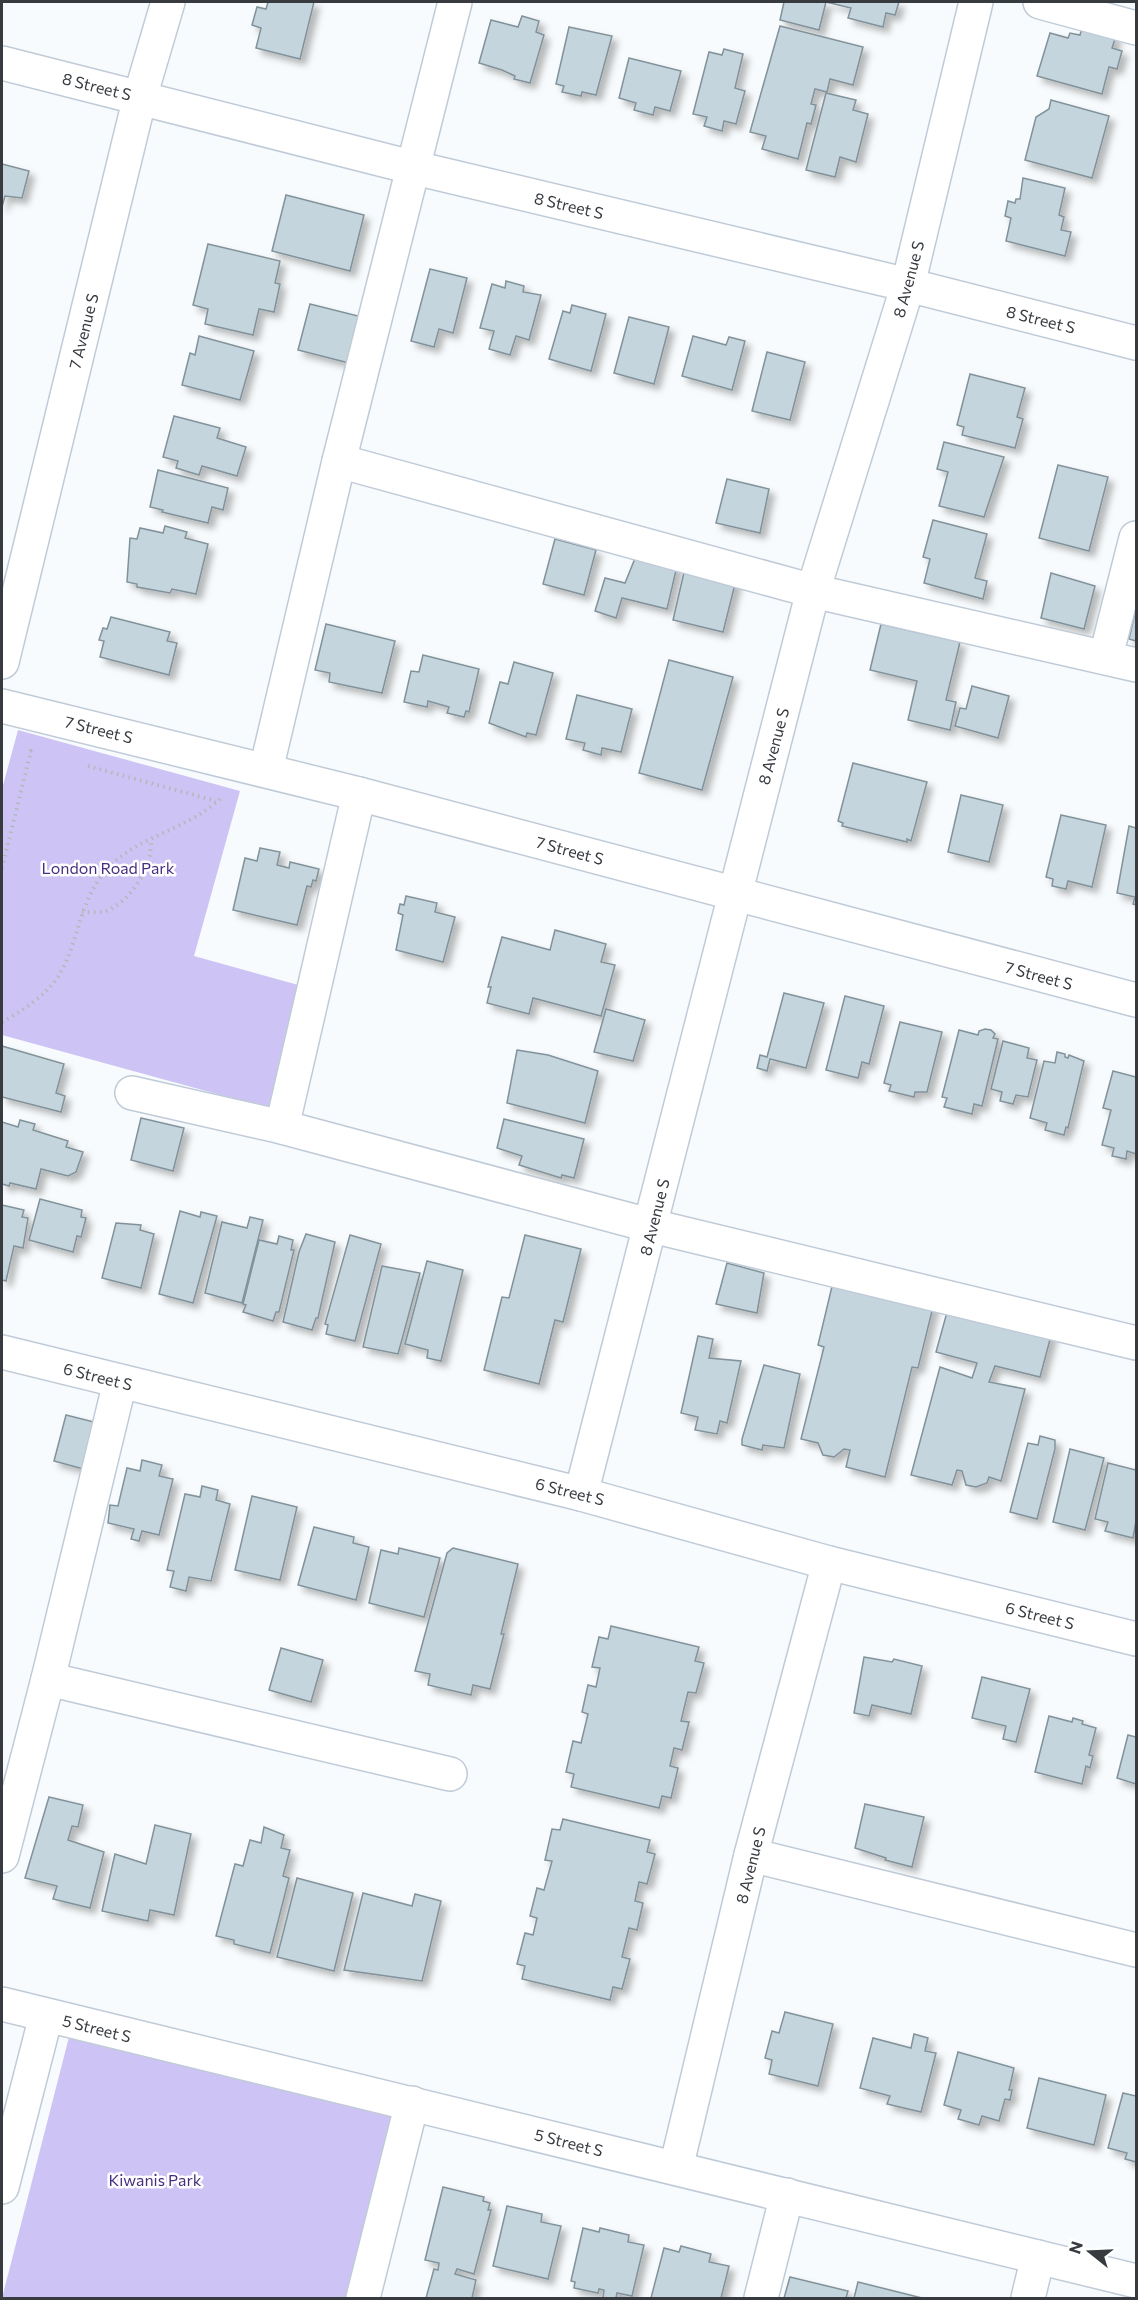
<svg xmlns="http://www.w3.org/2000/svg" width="1138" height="2300" font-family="Commissioner,sans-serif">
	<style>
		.green { fill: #cdc4f5 }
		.building { fill: #c4d5de; stroke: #82929a; stroke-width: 1.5; filter: url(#shadow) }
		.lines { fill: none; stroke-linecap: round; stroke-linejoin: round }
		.minor-casing { stroke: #c0cbd8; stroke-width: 36 }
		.path { stroke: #b5b8bb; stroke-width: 4; stroke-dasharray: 1.5 4.5; stroke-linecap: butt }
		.minor { stroke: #fff; stroke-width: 33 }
		.labels { text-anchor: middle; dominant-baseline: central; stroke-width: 5; stroke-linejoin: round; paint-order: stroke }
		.street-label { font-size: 16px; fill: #373b40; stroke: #fff }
		.park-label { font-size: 16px; fill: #472f7f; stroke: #fff }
	</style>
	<defs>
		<filter id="shadow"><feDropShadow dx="5.5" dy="5.5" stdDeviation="3" flood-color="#0004"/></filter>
	</defs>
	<rect width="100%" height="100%" fill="#f8fbfd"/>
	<g class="green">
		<polygon points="18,730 240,791 194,956 302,986 268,1108 2,1035 2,789"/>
		<polygon points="69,2037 396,2115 347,2298 2,2298"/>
	</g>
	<g class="building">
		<polygon points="268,2 314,2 300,59 256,48 261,28 252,25 257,7 266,9"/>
		<polygon points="784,2 899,2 895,15 886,13 883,27 848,18 851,8 826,2 819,30 780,20"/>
		<polygon points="522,16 539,21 536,32 544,35 530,83 514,79 515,76 502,70 479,63 491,20 518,27"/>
		<polygon points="780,26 863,47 853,85 830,79 827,92 815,89 811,104 816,105 811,124 807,123 798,159 762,149 766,136 750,132"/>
		<polygon points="569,27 612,36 596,95 582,92 581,96 562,92 564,86 556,84"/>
		<polygon points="1082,27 1116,36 1112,48 1122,51 1117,69 1109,67 1102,94 1037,76 1050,33 1068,38 1070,33 1080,35"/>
		<polygon points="724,49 743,54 735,88 745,91 736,124 724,121 722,131 704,126 707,117 693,114 709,52 722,55"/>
		<polygon points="629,58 681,71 670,111 655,107 653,115 634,110 636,103 619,98"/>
		<polygon points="826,93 856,100 853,110 868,114 856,162 840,157 835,177 806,170"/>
		<polygon points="1051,100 1109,116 1092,178 1025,160 1036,117 1049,109"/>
		<polygon points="2,164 29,171 22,198 5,196 2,207"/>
		<polygon points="1023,178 1065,188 1059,215 1064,217 1061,230 1071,232 1065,256 1006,241 1011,218 1005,216 1008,201 1015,203 1016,199 1020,199"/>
		<polygon points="286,195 364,215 350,271 272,251"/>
		<polygon points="208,244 280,261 275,283 280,284 274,312 259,309 253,335 205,324 208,309 193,305"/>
		<polygon points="430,269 467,278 453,333 439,329 434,347 411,341"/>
		<polygon points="506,281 524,286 523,292 541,295 529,340 516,336 510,355 489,349 494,331 480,328 492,284 505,288"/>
		<polygon points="310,304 362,317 349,363 298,350"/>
		<polygon points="572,305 606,314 591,371 549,359 563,311 570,313"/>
		<polygon points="629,317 669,327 654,384 614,373"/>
		<polygon points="199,336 254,351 240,400 182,385 190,353 195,355"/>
		<polygon points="693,336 726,345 729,337 745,341 732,390 682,376"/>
		<polygon points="767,352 805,362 790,420 752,411"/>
		<polygon points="970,374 1025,388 1017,417 1023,419 1015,448 962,435 964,427 957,425"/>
		<polygon points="174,416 220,428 217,438 246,447 237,476 202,466 199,475 176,468 178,461 163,457"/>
		<polygon points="944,442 1004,457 984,517 939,506 948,472 937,469"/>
		<polygon points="1058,465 1108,477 1089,551 1039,538"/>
		<polygon points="158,470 228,488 223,510 212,507 208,523 162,512 163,510 150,507"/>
		<polygon points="727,479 769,489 760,533 716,523"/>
		<polygon points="933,520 987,534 975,578 987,581 983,599 924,583 930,559 923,557"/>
		<polygon points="165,526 187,532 185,538 208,544 196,594 172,589 170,593 137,587 137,584 127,582 130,538 137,539 140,528 163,533"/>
		<polygon points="555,539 596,550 584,595 543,584"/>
		<polygon points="636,556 677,566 667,609 622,598 616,618 595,611 605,578 625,583"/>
		<polygon points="685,568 736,580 723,632 673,620"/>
		<polygon points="1051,573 1095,586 1084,629 1041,618"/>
		<polygon points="1136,608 1136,641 1129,639"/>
		<polygon points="111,617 170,632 167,641 177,643 169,675 100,657 104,641 99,640 103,628 107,629"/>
		<polygon points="326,624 395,641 382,693 329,682 330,673 315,670"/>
		<polygon points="881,624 960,642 946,700 956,702 950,730 908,720 917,681 870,670"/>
		<polygon points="423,655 479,669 469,712 466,711 464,717 447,713 449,707 428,701 427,707 404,702 411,671 419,672"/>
		<polygon points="669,660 733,677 702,790 639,773"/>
		<polygon points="514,662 553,673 536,735 527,733 526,737 489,723 500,682 508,684"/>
		<polygon points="972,686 1009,696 998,738 955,726 960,708 966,709"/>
		<polygon points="577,695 632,709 621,752 602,748 601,755 583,750 585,743 566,739"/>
		<polygon points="853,763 927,782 911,841 907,839 907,842 842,826 843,823 838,821"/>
		<polygon points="961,795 1003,805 989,862 948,852"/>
		<polygon points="1061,815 1106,825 1092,887 1068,881 1066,889 1052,886 1053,879 1046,877"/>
		<polygon points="1129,826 1136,828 1136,905 1133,904 1135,897 1117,893"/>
		<polygon points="260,848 280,852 277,865 289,868 290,862 319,869 316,881 313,880 311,887 307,886 297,925 233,910 245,858 257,861"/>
		<polygon points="406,896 437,903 435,912 455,917 443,962 396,950 403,915 398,913 400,904 404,905"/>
		<polygon points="555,930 606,944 601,962 615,965 601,1016 533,998 529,1014 487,1003 491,987 488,987 502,937 550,950"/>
		<polygon points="784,993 824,1003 806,1068 770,1059 767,1071 757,1068 760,1055 767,1057"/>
		<polygon points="845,996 884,1006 869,1064 862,1062 858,1078 826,1070"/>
		<polygon points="606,1009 645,1020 633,1061 594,1052"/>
		<polygon points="900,1022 942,1032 927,1092 915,1092 914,1097 889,1091 891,1085 884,1083"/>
		<polygon points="985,1029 991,1030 995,1034 993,1038 998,1039 982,1106 974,1104 972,1114 944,1107 947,1098 942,1097 959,1030 978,1035 979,1031"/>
		<polygon points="1003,1041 1029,1048 1027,1058 1037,1060 1028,1097 1016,1095 1013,1104 1000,1101 1002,1092 991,1089"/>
		<polygon points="2,1046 64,1064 56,1093 65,1096 61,1112 2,1097"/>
		<polygon points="517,1050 548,1055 598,1071 585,1123 507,1103"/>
		<polygon points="1057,1052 1065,1054 1065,1057 1068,1058 1069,1055 1084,1061 1068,1128 1066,1127 1064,1135 1045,1130 1047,1123 1030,1118 1044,1061 1055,1063"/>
		<polygon points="1113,1071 1136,1077 1136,1154 1127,1151 1126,1159 1112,1156 1114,1148 1102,1145 1111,1110 1103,1108"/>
		<polygon points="141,1118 184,1128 173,1171 131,1160"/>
		<polygon points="504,1119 584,1139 574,1178 562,1175 561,1178 519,1165 522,1156 497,1148"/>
		<polygon points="20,1120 35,1124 33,1130 68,1141 66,1147 83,1152 76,1172 68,1176 41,1169 36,1189 10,1183 9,1186 2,1184 2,1122 18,1127"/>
		<polygon points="40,1199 82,1210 81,1217 86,1218 81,1237 77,1236 73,1252 29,1240"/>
		<polygon points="2,1205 24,1210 22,1217 28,1218 23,1248 14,1246 6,1281 2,1280"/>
		<polygon points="180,1211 200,1217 201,1212 217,1216 193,1303 159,1294"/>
		<polygon points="250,1217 263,1220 242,1303 205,1293 222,1222 247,1228"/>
		<polygon points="116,1223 141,1225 140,1230 154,1234 141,1288 102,1278"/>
		<polygon points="306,1234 335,1242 318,1318 316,1318 312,1330 283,1322 299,1252"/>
		<polygon points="350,1235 381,1244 355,1341 326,1334 328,1325 325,1324"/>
		<polygon points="525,1235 581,1249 563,1322 555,1320 539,1384 484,1370 502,1297 509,1298"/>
		<polygon points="279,1236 293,1240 291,1250 294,1250 279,1312 276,1312 273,1321 243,1312 246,1305 243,1304 259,1240 277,1244"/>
		<polygon points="427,1261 463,1270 441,1361 427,1358 428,1350 405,1344"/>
		<polygon points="727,1263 764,1273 757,1313 716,1304"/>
		<polygon points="382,1266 420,1273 398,1354 363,1347"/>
		<polygon points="834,1278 934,1303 918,1368 912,1367 885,1477 846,1467 850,1450 844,1449 834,1457 823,1455 818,1443 801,1439 824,1347 818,1345"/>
		<polygon points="949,1305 1052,1332 1040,1377 995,1366 989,1382 1025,1389 1001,1481 989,1477 987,1483 976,1487 966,1485 962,1471 957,1470 952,1485 911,1475 940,1367 972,1378 977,1363 936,1352"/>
		<polygon points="698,1336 713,1339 709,1358 741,1361 727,1423 720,1421 717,1434 695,1430 698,1417 681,1413"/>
		<polygon points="764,1365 800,1374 784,1448 763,1445 762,1450 742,1445 742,1439"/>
		<polygon points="66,1415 102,1424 91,1471 54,1461"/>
		<polygon points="1040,1436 1055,1440 1055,1449 1037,1519 1010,1512 1028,1443 1038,1445"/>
		<polygon points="1070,1449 1104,1458 1085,1530 1053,1522"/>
		<polygon points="142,1460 162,1465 159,1476 173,1479 159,1535 142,1531 139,1541 131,1539 134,1529 108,1523 110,1505 118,1506 127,1468 140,1471"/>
		<polygon points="1108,1463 1136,1470 1136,1521 1133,1538 1105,1531 1108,1522 1095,1519"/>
		<polygon points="202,1486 218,1490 216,1500 230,1504 211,1581 189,1577 186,1591 170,1587 174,1571 167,1570 185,1494 200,1497"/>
		<polygon points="252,1496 297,1507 280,1580 235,1570"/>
		<polygon points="314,1527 354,1537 353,1543 369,1547 356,1600 298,1585"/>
		<polygon points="399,1548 440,1558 424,1617 369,1603 381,1550 398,1554"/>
		<polygon points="453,1548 518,1564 501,1634 504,1634 490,1689 473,1685 471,1695 428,1685 430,1674 415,1671 447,1553"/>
		<polygon points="611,1626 699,1647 695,1661 704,1663 696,1693 688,1692 681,1721 689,1722 682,1750 674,1748 670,1766 678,1768 671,1798 662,1796 659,1808 571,1787 574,1774 566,1772 573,1741 581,1743 588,1714 582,1712 588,1685 596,1687 600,1668 592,1667 599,1637 608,1639"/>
		<polygon points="281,1648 323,1660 311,1702 269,1690"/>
		<polygon points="864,1657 892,1662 894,1659 922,1666 911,1714 872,1705 869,1716 854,1713"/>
		<polygon points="982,1677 1030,1689 1016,1742 1003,1739 1006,1726 972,1718"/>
		<polygon points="1049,1716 1072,1722 1073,1718 1083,1721 1082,1724 1096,1728 1089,1755 1093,1756 1090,1768 1086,1766 1082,1784 1035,1772"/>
		<polygon points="1128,1735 1136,1737 1136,1784 1117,1778"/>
		<polygon points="49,1797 83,1805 78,1827 72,1826 68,1840 104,1852 90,1908 53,1899 57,1886 25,1878"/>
		<polygon points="865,1804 924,1817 912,1867 885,1860 886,1858 855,1848"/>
		<polygon points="563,1819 650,1840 647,1852 655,1854 647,1884 639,1882 635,1901 643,1903 637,1930 629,1928 622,1957 630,1959 622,1989 613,1987 610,2000 522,1979 525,1966 517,1964 525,1933 533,1935 537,1918 530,1916 537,1888 544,1890 552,1861 545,1860 552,1829 560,1830"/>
		<polygon points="155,1825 191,1834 174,1915 150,1910 148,1921 102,1911 115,1854 146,1864"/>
		<polygon points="264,1827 284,1835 281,1848 290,1850 283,1876 289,1878 270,1953 234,1944 234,1940 216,1936 235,1864 243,1866 250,1840 261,1843"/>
		<polygon points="297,1878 353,1893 334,1971 277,1957"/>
		<polygon points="363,1893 412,1906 415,1894 441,1901 422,1981 344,1970"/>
		<polygon points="785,2012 833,2024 818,2086 769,2074 772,2060 765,2058 772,2031 779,2033"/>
		<polygon points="914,2034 928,2038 925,2051 936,2053 921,2112 887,2104 890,2096 860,2088 873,2038 911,2048"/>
		<polygon points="958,2052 1014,2068 1009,2090 1012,2090 1010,2100 1005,2099 999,2121 982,2116 979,2125 958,2119 961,2110 944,2105"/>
		<polygon points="1039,2078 1106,2095 1094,2145 1027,2128"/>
		<polygon points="1123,2093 1136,2096 1136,2162 1125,2159 1127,2153 1108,2148"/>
		<polygon points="443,2187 484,2197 483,2201 490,2203 488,2210 491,2210 474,2274 457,2269 455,2274 476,2280 472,2298 426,2298 434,2269 438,2270 439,2263 425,2260"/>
		<polygon points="507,2206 542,2214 541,2222 561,2226 548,2279 493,2266"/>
		<polygon points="583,2228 599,2232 600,2228 629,2235 628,2242 644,2245 632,2296 617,2293 616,2298 603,2298 604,2290 599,2289 598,2293 574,2288 575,2282 571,2281"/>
		<polygon points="681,2246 711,2254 709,2262 729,2266 721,2298 651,2298 664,2248 679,2252"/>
		<polygon points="790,2277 848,2291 846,2298 784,2298"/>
		<polygon points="858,2282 922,2298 854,2298"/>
	</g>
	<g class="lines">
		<defs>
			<g id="minor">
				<polyline points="1040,2 1136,28"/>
				<polyline points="2,63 411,167 908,285 1136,343"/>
				<polyline points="339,461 813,591 1136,665"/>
				<polyline points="1106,656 1136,538"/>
				<polyline points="2,662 140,97 168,2"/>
				<polyline points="2,706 359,794 1136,1000"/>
				<polyline points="266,770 339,461 455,2"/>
				<polyline points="132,1093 282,1127 652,1226 1136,1343"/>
				<polyline points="282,1127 359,794"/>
				<polyline points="2,1352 581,1494 829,1563 1136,1639"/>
				<polyline points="581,1494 813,591 908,285 976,2"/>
				<polyline points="48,1679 450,1774"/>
				<polyline points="751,1855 1136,1950"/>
				<polyline points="2,1856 48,1679 120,1382"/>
				<polyline points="2,2004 1136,2281"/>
				<polyline points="676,2168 751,1855 829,1563"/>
				<polyline points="2,2187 46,2016"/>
				<polyline points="363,2298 412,2103"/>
				<polyline points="761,2298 787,2195"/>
				<polyline points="1028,2298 1038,2257"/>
			</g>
		</defs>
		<use href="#minor" class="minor-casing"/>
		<g class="path">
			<polyline points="88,766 216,801"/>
			<polyline points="2,868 31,751 34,752"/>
			<path d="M82,912C89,912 98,913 106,911C131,901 152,868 151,841"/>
			<path d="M2,1022C22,1011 45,996 58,977C80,941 78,899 110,866C141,835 188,830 222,797"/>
		</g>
		<use href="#minor" class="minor"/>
	</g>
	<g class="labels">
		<g class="street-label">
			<text transform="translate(97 86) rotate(14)">8 Street S</text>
			<text transform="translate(569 205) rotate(13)">8 Street S</text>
			<text transform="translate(908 279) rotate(-75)">8 Avenue S</text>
			<text transform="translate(1041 319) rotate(14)">8 Street S</text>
			<text transform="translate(83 331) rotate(-76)">7 Avenue S</text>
			<text transform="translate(99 729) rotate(14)">7 Street S</text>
			<text transform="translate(773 746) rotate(-75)">8 Avenue S</text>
			<text transform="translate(570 850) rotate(15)">7 Street S</text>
			<text transform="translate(1039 975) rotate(15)">7 Street S</text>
			<text transform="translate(654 1217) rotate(-76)">8 Avenue S</text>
			<text transform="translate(98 1376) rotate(14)">6 Street S</text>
			<text transform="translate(570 1491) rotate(14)">6 Street S</text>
			<text transform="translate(1040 1615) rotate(14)">6 Street S</text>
			<text transform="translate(750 1865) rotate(-76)">8 Avenue S</text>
			<text transform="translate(97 2028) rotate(14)">5 Street S</text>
			<text transform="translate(569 2142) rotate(14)">5 Street S</text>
		</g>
		<g class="park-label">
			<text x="108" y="867">London Road Park</text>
			<text x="155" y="2179">Kiwanis Park</text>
		</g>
	</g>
	<rect width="1138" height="2300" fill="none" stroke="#373b40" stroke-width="6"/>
	<g transform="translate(1090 2252) rotate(288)" stroke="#ffffff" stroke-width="4.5" paint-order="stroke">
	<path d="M0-4.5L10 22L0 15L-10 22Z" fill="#373b40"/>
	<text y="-9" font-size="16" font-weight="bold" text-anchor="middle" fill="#373b40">N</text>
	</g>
</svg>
